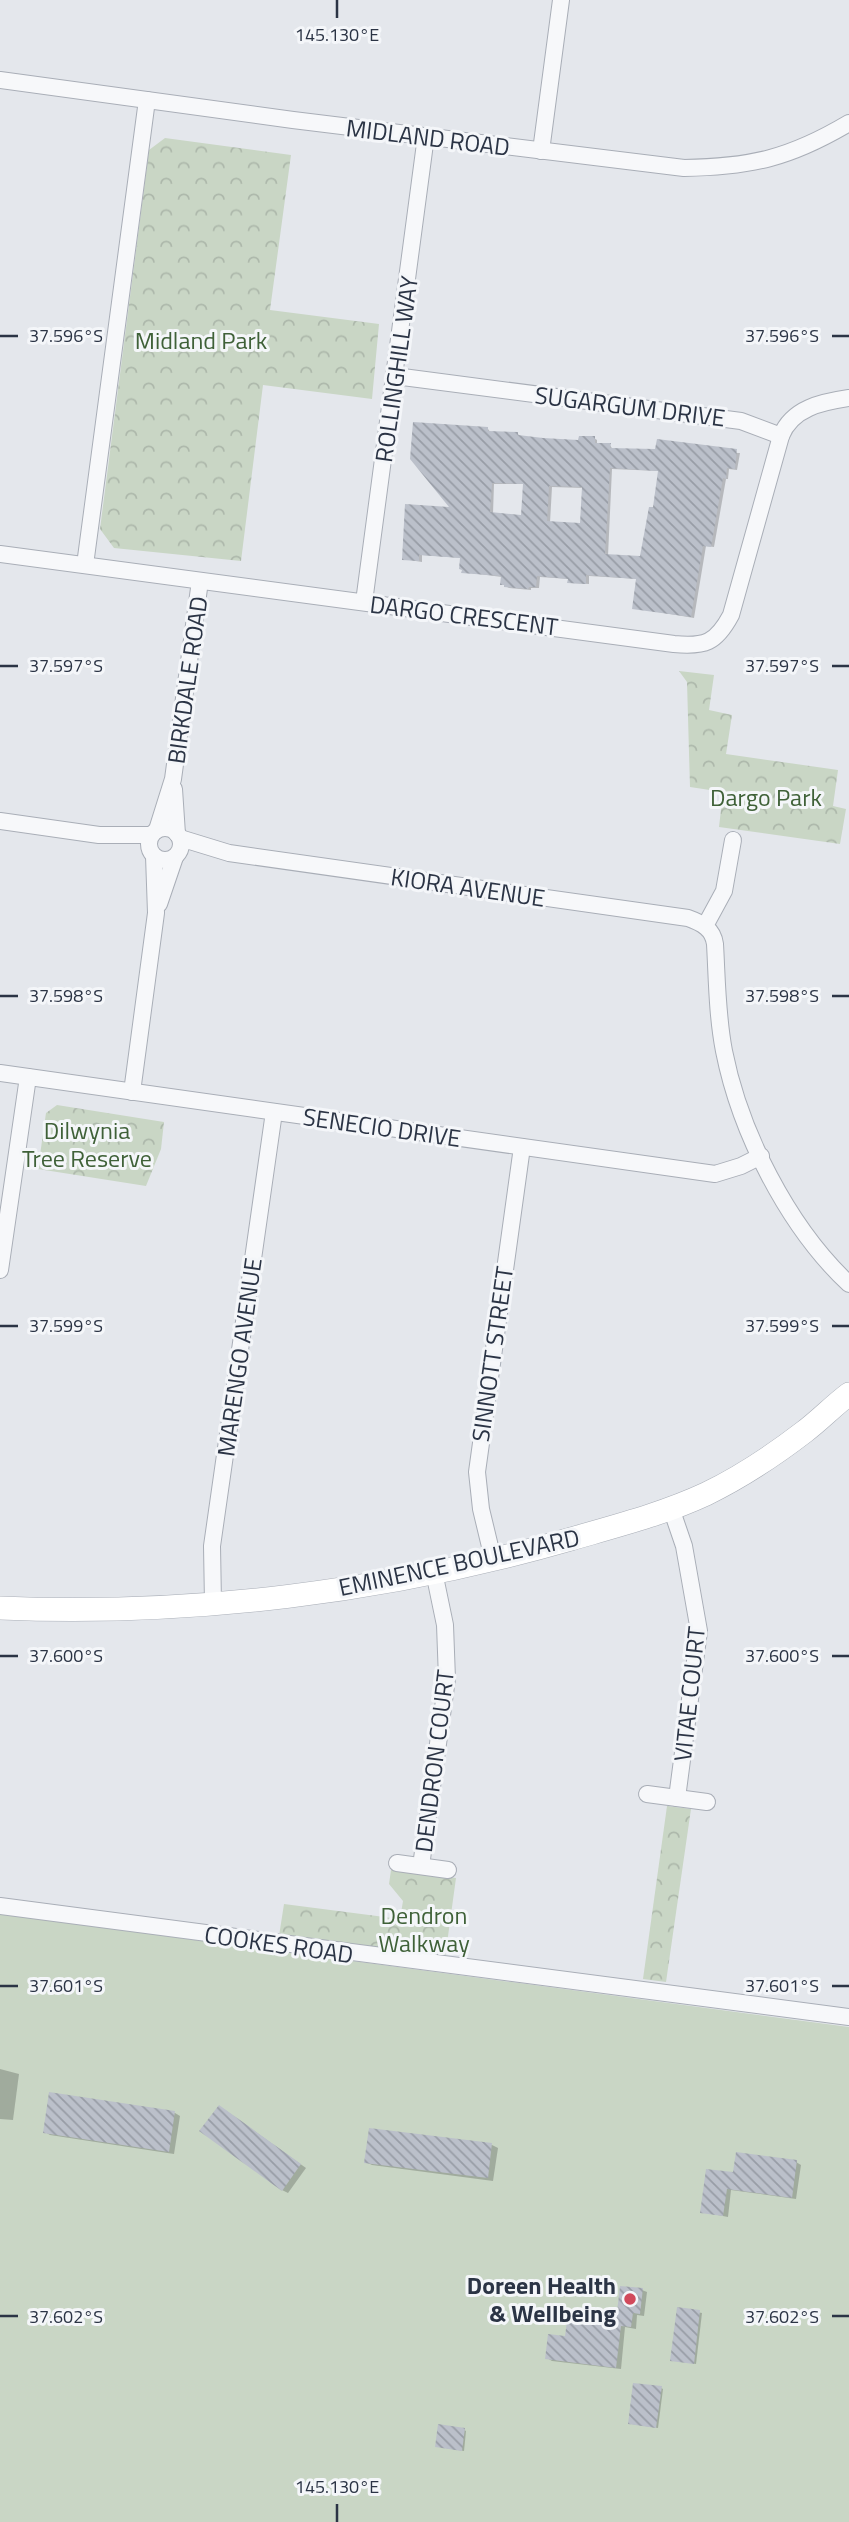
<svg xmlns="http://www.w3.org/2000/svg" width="849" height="2522" font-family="'Titillium Web',sans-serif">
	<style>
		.grass { fill: #c9d6c5 }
		.forest { fill: url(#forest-crowns) }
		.shadow { fill: #0003; fill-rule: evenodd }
		.building { fill: url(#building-back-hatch); fill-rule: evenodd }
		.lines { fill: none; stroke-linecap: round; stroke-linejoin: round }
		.street-casing { stroke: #a9aeb7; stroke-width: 18 }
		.secondary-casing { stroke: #a9aeb7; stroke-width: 24 }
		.street { stroke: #f7f8fa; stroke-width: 16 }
		.secondary { stroke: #fff; stroke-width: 23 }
		.ticks { fill: none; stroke: #2b3445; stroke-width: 2.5 }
		.poi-dot { fill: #d1495b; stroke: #f4f6f9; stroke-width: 2.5 }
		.labels { text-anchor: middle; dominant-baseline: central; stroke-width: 6; stroke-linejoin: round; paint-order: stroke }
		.street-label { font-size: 24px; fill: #2b3445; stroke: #f4f6f9 }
		.park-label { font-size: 24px; fill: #3f6138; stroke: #f4f6f9 }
		.poi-label { font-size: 24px; font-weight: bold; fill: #2b3445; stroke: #f4f6f9; text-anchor: end }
		.ticks-label { font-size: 18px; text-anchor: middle; fill: #2b3445; stroke: #f4f6f9; stroke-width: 6; stroke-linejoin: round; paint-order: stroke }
	</style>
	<defs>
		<pattern id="forest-crowns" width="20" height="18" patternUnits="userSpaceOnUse" patternTransform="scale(1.75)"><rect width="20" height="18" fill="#c9d6c5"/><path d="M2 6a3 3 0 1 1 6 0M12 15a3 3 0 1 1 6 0" fill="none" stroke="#adb8ab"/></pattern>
		<pattern id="building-back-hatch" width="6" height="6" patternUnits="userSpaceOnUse" patternTransform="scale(1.75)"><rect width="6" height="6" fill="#bbc0ca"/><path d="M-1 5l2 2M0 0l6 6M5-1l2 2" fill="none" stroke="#989da6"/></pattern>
	</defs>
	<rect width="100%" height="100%" fill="#e4e7ec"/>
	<polygon class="grass" points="0,1914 849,2027 849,2522 0,2522"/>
	<g class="forest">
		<polygon points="165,138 291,155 270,310 379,324 372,399 263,385 241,561 114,548 100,529 149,150"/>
		<polygon points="679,671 714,675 709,710 732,715 726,754 838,770 833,806 846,809 840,844 719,827 723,792 690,787 687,682"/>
		<polygon points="57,1105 164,1122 161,1149 146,1186 38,1169 46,1113"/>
		<polygon points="667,1806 691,1809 666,1982 643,1979"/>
		<polygon points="391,1870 456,1878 445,1958 279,1936 284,1904 400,1919 403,1901 389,1884"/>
	</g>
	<g class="shadow">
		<path d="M488,429L491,433L518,434L521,437L580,442L594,438L597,440V444L610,445L613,450L740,453L737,470L729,469L728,479H726L714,547L706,546L694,618L634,608L638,579L589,576V584L572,583L569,579L540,577L539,588H531V590L509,588L502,584V577L463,572L462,558L422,555V562L403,559L453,509ZM612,469L659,471L654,509L642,558L608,556ZM494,484H524L523,517L493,514ZM552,487L583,488L582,525L550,523Z"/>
		<polygon points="0,2069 19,2074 13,2120 0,2119"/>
		<polygon points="225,2110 306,2168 288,2193 282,2190"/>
		<polygon points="175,2113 180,2116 174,2154 50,2135 45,2132"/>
		<polygon points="370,2130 492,2145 498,2148 493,2181 372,2165 366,2162"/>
		<polygon points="796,2162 801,2165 796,2199 731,2190 728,2217 702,2212 735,2174"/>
		<polygon points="642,2290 647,2292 644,2316 637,2315 636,2329 625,2327 621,2369 552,2361 547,2358 567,2338 605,2327"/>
		<polygon points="679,2309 702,2313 696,2364 672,2360"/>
		<polygon points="661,2388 663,2389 658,2428 632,2424"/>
		<polygon points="464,2430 466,2431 464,2451 439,2447"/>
	</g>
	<g class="building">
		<path d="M413,422L488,427V431L518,432V435L543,438L578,440L579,436H595V443H611L610,448L655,449L657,439L737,449L735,469L727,468L726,479L723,478L711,547L703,546L691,617L632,609L636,579L586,575V584L567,583L568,579L537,576L536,587H529L528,589L504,587V585H500L501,576L461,573L462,570L459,569L460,558L419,555V561L402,560L405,504L449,507L410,459ZM610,468L658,471L653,507H649L640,556L605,554ZM492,483L523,484L521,515L490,512ZM549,486L582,487L580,523L547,521Z"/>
		<polygon points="49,2092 175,2111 169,2152 43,2133"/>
		<polygon points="219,2105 301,2164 282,2191 199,2131"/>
		<polygon points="369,2128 492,2143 488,2178 364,2163"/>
		<polygon points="736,2152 797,2160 792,2198 727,2189 723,2216 700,2213 706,2169 733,2172"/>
		<polygon points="620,2286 643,2288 640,2314 633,2313 631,2327 621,2326 616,2368 545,2359 548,2334 565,2336 567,2321 604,2325 606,2310 617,2312"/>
		<polygon points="677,2307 700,2310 694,2364 670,2361"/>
		<polygon points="633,2383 662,2386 656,2428 628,2424"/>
		<polygon points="438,2424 465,2428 462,2451 435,2447"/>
	</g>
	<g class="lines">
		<defs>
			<g id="street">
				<path d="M0,80L293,120L684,168C751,167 790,158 849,123"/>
				<polyline points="541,151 561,0"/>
				<path d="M395,376L741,421L781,436C792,408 822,402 849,398"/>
				<path d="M0,554L674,644C705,647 716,643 731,615L781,436"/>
				<polyline points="85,565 147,100"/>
				<polyline points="364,602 426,136"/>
				<polyline points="174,789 177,834"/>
				<polyline points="0,821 99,835 151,835"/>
				<circle cx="165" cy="844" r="16"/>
				<polyline points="157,830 173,779 200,581"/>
				<path d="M180,838L229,853L688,918C702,923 713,929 715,944C717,979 717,1015 724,1051C740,1132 788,1227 849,1284"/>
				<polyline points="159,904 175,857"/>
				<polyline points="705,926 724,891 733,840"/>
				<polyline points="0,1073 715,1174 741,1166 761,1156"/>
				<polyline points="132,1092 156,913 154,856"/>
				<polyline points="0,1270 28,1077"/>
				<polyline points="671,1508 684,1546 699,1631 677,1798"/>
				<polyline points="493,1559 481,1509 477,1472 522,1147"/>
				<polyline points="213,1603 212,1546 274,1112"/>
				<polyline points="647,1794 707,1802"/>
				<polyline points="397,1863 448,1870"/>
				<polyline points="421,1866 447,1679 445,1625 434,1572"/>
				<polyline points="0,1906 849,2017"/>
			</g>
			<path id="secondary" d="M0,1608C191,1616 387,1592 571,1539C616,1526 663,1514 706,1494C741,1477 774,1455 804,1432C820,1420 833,1406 849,1394"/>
		</defs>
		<use href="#street" class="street-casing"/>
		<use href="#secondary" class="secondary-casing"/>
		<use href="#street" class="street"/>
		<use href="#secondary" class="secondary"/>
	</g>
	<path class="ticks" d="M337,0V18M0,336H18M832,336H849M0,666H18M832,666H849M0,996H18M832,996H849M0,1326H18M832,1326H849M0,1656H18M832,1656H849M0,1986H18M832,1986H849M0,2316H18M832,2316H849M337,2504V2522"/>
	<circle class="poi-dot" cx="630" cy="2299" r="7"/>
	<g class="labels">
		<g class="street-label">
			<text transform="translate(428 137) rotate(7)">MIDLAND ROAD</text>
			<text transform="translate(396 369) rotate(-82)">ROLLINGHILL WAY</text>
			<text transform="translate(630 406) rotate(7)">SUGARGUM DRIVE</text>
			<text transform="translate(464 615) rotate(7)">DARGO CRESCENT</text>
			<text transform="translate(187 680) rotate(-82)">BIRKDALE ROAD</text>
			<text transform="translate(468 887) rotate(8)">KIORA AVENUE</text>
			<text transform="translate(382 1127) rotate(8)">SENECIO DRIVE</text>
			<text transform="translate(492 1354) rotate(-82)">SINNOTT STREET</text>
			<text transform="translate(239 1357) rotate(-82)">MARENGO AVENUE</text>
			<text transform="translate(459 1562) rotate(-12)">EMINENCE BOULEVARD</text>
			<text transform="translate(689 1694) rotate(-84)">VITAE COURT</text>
			<text transform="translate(434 1761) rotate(-83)">DENDRON COURT</text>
			<text transform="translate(279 1944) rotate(8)">COOKES ROAD</text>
		</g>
		<g class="park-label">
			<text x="201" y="340">Midland Park</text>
			<text x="766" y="797">Dargo Park</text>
			<text x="87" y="1130">Dilwynia<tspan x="87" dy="28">Tree Reserve</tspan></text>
			<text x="424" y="1915">Dendron<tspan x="424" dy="28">Walkway</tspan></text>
		</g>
		<g class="poi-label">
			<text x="616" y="2285">Doreen Health<tspan x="616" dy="28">&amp; Wellbeing</tspan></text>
		</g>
	</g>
	<g class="ticks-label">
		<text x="337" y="41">145.130°E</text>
		<text x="66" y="342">37.596°S</text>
		<text x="782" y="342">37.596°S</text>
		<text x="66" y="672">37.597°S</text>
		<text x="782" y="672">37.597°S</text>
		<text x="66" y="1002">37.598°S</text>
		<text x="782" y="1002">37.598°S</text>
		<text x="66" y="1332">37.599°S</text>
		<text x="782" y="1332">37.599°S</text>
		<text x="66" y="1662">37.600°S</text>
		<text x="782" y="1662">37.600°S</text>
		<text x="66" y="1992">37.601°S</text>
		<text x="782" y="1992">37.601°S</text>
		<text x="66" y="2323">37.602°S</text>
		<text x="782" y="2323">37.602°S</text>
		<text x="337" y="2493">145.130°E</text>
	</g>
</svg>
